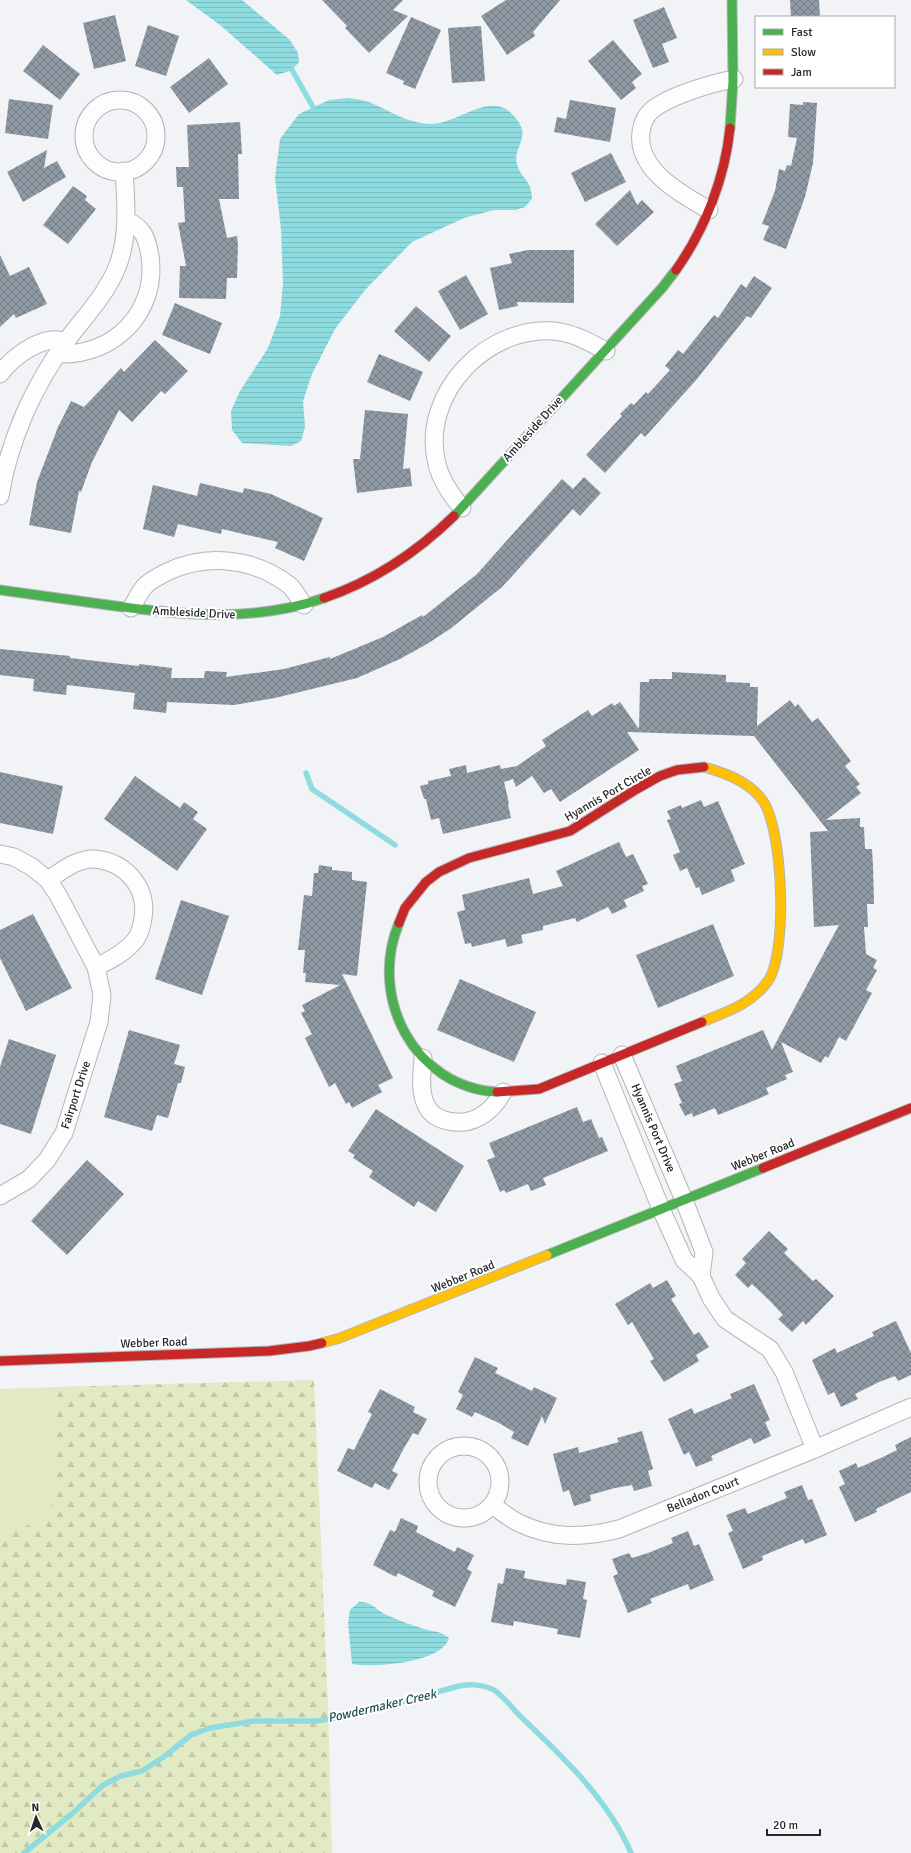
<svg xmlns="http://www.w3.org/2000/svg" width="911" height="1853" font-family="Signika,sans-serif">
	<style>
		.green { fill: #e1eac2 }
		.forest { fill: url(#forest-firs) }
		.water { fill: url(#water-rules) }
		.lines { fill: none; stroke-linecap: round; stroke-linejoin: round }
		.stream { stroke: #8edcdf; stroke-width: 5.5 }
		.building { fill: url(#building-cross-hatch) }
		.street-casing { stroke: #b4b5b8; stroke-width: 19 }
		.fast-casing { stroke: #b4b5b8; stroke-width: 11 }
		.slow-casing { stroke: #b4b5b8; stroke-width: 11 }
		.jam-casing { stroke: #b4b5b8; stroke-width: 11 }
		.street { stroke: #fdfdfe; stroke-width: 17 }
		.fast { stroke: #4caf50; stroke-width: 9 }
		.slow { stroke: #ffc107; stroke-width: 9 }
		.jam { stroke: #c62828; stroke-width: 9 }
		.labels { text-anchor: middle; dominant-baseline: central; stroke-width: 4; stroke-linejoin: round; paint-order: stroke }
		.street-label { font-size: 12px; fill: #252729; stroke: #fff }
		.water-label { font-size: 13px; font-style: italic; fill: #1f5052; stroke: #fff }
	</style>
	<defs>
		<pattern id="forest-firs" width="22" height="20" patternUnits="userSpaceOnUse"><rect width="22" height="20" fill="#e1eac2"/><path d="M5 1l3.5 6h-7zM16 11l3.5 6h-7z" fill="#c1c9a7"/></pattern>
		<pattern id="water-rules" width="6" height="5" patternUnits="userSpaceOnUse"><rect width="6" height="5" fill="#8edcdf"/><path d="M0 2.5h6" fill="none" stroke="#7abdbf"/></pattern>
		<pattern id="building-cross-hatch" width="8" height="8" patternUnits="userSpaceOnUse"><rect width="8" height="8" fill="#8e99a4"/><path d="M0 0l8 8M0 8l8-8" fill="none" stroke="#747d86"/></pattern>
	</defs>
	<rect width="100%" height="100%" fill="#f1f3f6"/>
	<polygon class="green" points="58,1387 50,1517 0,1536 0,1389"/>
	<polygon class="forest" points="314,1380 328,1706 332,1853 0,1853 0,1536 50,1517 58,1387"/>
	<g class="water">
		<polygon points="186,0 242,0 290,40 298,53 299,62 292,70 277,75 220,25"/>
		<path d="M348,98C355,99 363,100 369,102C390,111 409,124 432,124C457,124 490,91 512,114C516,118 520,123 522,129C525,142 513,151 517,164C521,179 532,180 532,199L525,207L516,210H494L464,218L412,242L365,290L335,329L312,374L303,401L305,427L301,441L291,446L242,443L232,430L231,411L240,391L268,348L280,316L283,283L281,229L275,178L280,139L299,114L329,100Z"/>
		<path d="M359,1602C373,1601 377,1612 389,1616C400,1621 412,1625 424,1629C435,1632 440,1631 449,1638C443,1663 372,1668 352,1664L348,1623L350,1610Z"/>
	</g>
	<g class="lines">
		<g class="stream">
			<polyline points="292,70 313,107"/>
			<polyline points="306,773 312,789 395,845"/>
			<path d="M24,1853L74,1812L103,1785L121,1776L142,1771L165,1756L191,1735L210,1728L254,1721H317L354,1715L459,1686C471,1684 480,1684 492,1689C501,1693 513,1709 520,1716C561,1755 609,1800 631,1853"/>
		</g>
	</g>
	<g class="building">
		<polygon points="322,0 403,0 393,10 408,16 369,53 345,28 347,26"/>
		<polygon points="506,0 560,0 533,32 535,36 507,55 481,16"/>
		<polygon points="790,0 819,0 820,17 791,17"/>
		<polygon points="664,7 677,38 662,44 669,62 653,68 633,20"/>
		<polygon points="115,15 126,61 94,69 83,23"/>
		<polygon points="411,17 441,30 415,89 403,84 404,81 386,73"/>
		<polygon points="148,25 179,36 166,76 135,66"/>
		<polygon points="481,26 485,81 452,83 448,28"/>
		<polygon points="613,40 642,74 632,82 636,88 621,100 588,61"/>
		<polygon points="43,45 80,74 60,100 23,71"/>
		<polygon points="209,58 228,84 189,113 170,87"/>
		<polygon points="9,99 53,105 48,139 5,133"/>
		<polygon points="570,100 616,108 610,142 554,132 557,117 566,119"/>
		<polygon points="803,102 817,103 813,163 805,197 786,249 763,240 769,226 762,224 775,191 779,169 785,171 787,165 791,166 797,138 788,137 790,104 803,105"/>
		<polygon points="240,122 242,154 238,154 239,199 219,199 227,238 237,236 238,245 237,278 227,278 226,299 179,298 180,266 186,266 178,223 185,222 183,187 177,187 176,167 189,167 187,125"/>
		<polygon points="47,150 44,168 57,161 66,177 23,202 7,172"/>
		<polygon points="611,153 626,182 585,202 571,173"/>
		<polygon points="73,186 87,196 85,200 96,209 68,244 43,225"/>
		<polygon points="630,190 637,205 642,200 654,212 617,246 595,224"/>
		<polygon points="528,250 574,250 574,303 517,302 518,306 499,310 490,268 512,263 509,254"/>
		<polygon points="0,255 10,276 29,267 47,304 16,318 14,314 0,327"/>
		<polygon points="466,275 488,314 460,330 438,291"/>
		<polygon points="754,276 772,288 751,318 747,316 697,379 645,437 641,433 605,473 586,455 622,416 620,414 631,403 634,405 646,392 648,394 670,370 665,366 678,350 683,354 714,315 718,318 741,284 746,288"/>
		<polygon points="175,303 222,323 210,354 162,335"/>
		<polygon points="416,306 451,336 429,362 394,331"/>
		<polygon points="155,340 188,371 165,394 161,391 132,422 119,410 92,462 81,492 79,491 71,533 29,525 37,482 58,427 71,401 84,407 121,368 124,372"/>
		<polygon points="379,354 423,372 410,401 367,382"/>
		<polygon points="365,410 408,414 403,469 410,468 412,486 357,493 353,459 360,459"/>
		<polygon points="584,477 601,493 580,516 573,509 502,587 450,629 427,644 400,659 357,678 275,698 234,705 167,702 166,713 133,709 135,693 67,685 66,695 33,691 34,679 0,675 0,649 70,656 70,658 139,666 139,664 172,668 171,678 204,678 205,671 227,672 226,677 284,669 330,657 330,659 383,637 422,615 423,617 477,574 562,479 573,489"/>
		<polygon points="200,483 243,493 244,488 271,494 323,518 304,561 275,548 278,542 222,529 221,534 178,524 174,537 143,529 153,485 197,496"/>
		<polygon points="672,672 726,675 726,682 750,683 750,687 758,687 757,726 790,700 795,707 798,704 812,722 818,718 851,761 845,766 860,784 856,787 861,793 826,820 860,818 860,827 864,827 865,849 872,849 873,866 874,904 867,904 868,927 864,927 866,954 877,960 873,968 877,970 866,990 872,993 846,1041 839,1037 828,1058 825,1056 821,1063 781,1042 793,1072 785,1075 787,1079 766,1088 769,1094 753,1101 718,1115 715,1108 693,1117 692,1113 685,1116 679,1104 682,1103 674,1084 682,1081 676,1066 763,1030 772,1050 839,925 814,927 810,832 828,831 754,736 627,732 639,750 560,802 551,789 544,793 532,776 516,787 513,779 504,782 509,803 508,804 511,818 443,834 439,818 431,820 426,799 424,799 420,786 428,784 428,781 451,776 449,769 466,765 467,773 500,765 501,769 517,766 546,746 542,740 588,710 592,716 612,703 614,706 620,702 639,729 640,682 649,682 649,679 672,679"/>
		<polygon points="0,772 63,786 53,834 0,823"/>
		<polygon points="135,776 180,808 184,802 198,812 193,819 207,829 177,871 104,819"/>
		<polygon points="701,800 704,807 718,801 745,864 731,870 735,881 702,895 699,887 696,888 687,868 680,871 673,855 680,852 667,820 671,819 667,811 681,805 682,808"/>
		<polygon points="619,842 626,857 633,854 648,884 642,886 644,891 624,900 627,907 612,914 608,907 577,922 575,918 543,926 543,930 521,935 523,943 507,947 505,939 472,947 471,943 465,944 457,912 465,910 462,895 529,878 533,894 563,886 556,871"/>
		<polygon points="319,865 332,867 332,870 352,872 352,880 367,882 357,976 342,974 393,1078 378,1085 382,1092 352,1108 349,1102 346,1104 335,1083 329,1087 305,1038 312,1034 301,1013 305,1011 302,1005 340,985 305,982 306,973 303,973 305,950 298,950 304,895 312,896 314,873 318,873"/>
		<polygon points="181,900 229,916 202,995 155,979"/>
		<polygon points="33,914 72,988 26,1011 0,958 0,930"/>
		<polygon points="713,924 734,976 658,1008 636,955"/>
		<polygon points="460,979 536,1012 514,1062 437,1030"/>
		<polygon points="129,1030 180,1045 174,1064 185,1067 181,1083 178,1083 168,1118 157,1115 152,1131 104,1117"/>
		<polygon points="9,1039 56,1055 31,1134 0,1124 0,1067"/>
		<polygon points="577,1107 583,1122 591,1119 599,1138 602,1137 608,1151 543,1178 546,1185 531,1191 528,1184 506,1193 504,1190 500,1192 487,1160 495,1157 489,1143"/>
		<polygon points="376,1109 464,1166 436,1212 418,1201 414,1207 369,1177 373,1171 353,1158 355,1155 348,1151"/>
		<polygon points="87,1160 124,1194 67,1255 31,1221"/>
		<polygon points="769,1231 788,1249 784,1253 813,1281 816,1279 834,1296 806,1325 803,1321 792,1332 778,1319 783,1315 771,1302 752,1284 748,1288 735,1275 746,1263 742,1259"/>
		<polygon points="667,1280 676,1296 671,1299 685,1321 694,1335 699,1332 709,1347 696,1355 699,1361 664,1382 650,1361 654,1359 632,1322 628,1325 615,1304 650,1283 653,1288"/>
		<polygon points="896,1321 911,1353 911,1375 898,1381 895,1376 879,1382 855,1394 858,1399 841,1407 834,1392 828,1395 812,1360 835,1348 837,1353 874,1336 872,1332"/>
		<polygon points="475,1357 498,1368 495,1373 532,1391 534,1387 557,1398 545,1424 542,1416 528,1446 511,1438 514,1432 499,1423 475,1412 472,1417 456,1409 463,1395 458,1392"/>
		<polygon points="754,1384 770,1420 765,1422 771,1436 754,1444 751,1438 711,1456 713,1460 696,1467 689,1452 684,1455 668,1419 692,1408 694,1414 732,1398 730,1394"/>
		<polygon points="380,1389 415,1407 413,1412 427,1419 418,1435 413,1433 404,1448 392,1471 398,1474 389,1490 375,1483 372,1488 337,1471 348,1448 354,1450 372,1414 368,1412"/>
		<polygon points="642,1431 653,1469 648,1471 652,1486 634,1491 632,1485 615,1488 590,1495 591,1501 574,1506 569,1490 563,1492 553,1454 578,1447 579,1453 619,1442 617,1438"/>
		<polygon points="911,1437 911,1492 876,1509 877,1512 855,1522 839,1487 845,1484 839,1471 856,1463 858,1468 883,1457 897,1450 895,1445"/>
		<polygon points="802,1485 808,1500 812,1499 827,1535 805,1544 803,1539 762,1556 763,1560 743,1569 728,1533 733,1531 726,1515 745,1508 748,1514 787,1498 784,1492"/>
		<polygon points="401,1518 418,1526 416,1532 431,1540 455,1552 457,1547 474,1555 467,1569 472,1572 455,1607 432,1596 434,1591 398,1573 396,1577 373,1565 390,1530 395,1532"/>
		<polygon points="688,1531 694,1546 699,1544 714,1580 690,1590 688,1584 650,1599 652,1603 628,1613 613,1576 618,1574 612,1559 629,1553 632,1558 648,1553 673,1543 671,1538"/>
		<polygon points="506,1568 525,1571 524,1578 546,1582 566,1585 567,1579 586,1582 583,1599 587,1600 580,1638 557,1634 558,1629 514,1621 513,1626 491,1622 498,1583 503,1584"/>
	</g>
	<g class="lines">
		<defs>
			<g id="street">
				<circle cx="120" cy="136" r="36"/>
				<path d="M709,210C681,194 636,170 641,132C642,124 645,116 652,110C669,96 712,83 734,79"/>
				<path d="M59,354C114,356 158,312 150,256C147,237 143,228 126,220"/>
				<path d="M0,374C11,359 32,343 51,340C56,339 62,341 67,341"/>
				<path d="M0,496C9,440 34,385 67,340C86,315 106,295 118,265C129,235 126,202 124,171"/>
				<path d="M462,508C451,495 441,481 437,464C419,393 490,321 561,332C577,335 591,343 606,351"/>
				<path d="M131,608C135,602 139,593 144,587C149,581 159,576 167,572C206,553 254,558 289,585C295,590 299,599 304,605"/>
				<polyline points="0,854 14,857 32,867 48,880 58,895 96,967 102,995 99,1022 64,1133 47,1160 29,1179 0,1196"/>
				<path d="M48,880C62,871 77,858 95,859C126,862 148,888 143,918C142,925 140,933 136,939C126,952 111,960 96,967"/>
				<polyline points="622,1055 684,1200 704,1252 701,1276"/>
				<path d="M423,1058C422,1073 419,1093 427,1107C431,1114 437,1118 444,1120C470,1128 491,1114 503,1092"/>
				<polyline points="602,1063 661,1209 684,1260 701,1276 711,1298 725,1319 770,1349 784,1372 815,1449"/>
				<circle cx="464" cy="1482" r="36"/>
				<path d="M492,1505C501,1511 509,1518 519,1523C552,1539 584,1538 619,1529L815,1449L911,1407"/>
			</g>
			<g id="fast">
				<polyline points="730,128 733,81 732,0"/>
				<polyline points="454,516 662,288 676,270"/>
				<path d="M0,590C36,595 72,600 108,605C181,615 253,623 324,598"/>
				<path d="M399,923C368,997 414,1087 497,1092"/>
				<polyline points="547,1255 763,1168"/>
			</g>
			<g id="slow">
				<path d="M702,1022C726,1012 752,1004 768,981C788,952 783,830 763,801C750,782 726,773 704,767"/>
				<polyline points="322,1343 340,1338 547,1255"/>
			</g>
			<g id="jam">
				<path d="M676,270C705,229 725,178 730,128"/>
				<path d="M324,598C374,581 416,553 454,516"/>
				<polyline points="399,923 405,908 426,882 439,872 469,858 570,831 635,790 660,776 677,770 704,767"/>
				<polyline points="497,1092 539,1089 702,1022"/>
				<polyline points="763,1168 911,1108"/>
				<polyline points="0,1361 269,1351 309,1346 322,1343"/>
			</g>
		</defs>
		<use href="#street" class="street-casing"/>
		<use href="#fast" class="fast-casing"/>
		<use href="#slow" class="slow-casing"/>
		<use href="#jam" class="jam-casing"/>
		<use href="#street" class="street"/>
		<use href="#fast" class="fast"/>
		<use href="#slow" class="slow"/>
		<use href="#jam" class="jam"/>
	</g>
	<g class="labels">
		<g class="street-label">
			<text transform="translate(533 429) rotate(-48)">Ambleside Drive</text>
			<text transform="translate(194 613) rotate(3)">Ambleside Drive</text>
			<text transform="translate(608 794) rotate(-30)">Hyannis Port Circle</text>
			<text transform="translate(76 1095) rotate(-72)">Fairport Drive</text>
			<text transform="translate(653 1128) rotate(67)">Hyannis Port Drive</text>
			<text transform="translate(763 1155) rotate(-22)">Webber Road</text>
			<text transform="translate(463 1277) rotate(-22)">Webber Road</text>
			<text transform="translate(154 1343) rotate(-2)">Webber Road</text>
			<text transform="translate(703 1495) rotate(-22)">Belladon Court</text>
		</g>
		<g class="water-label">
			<text transform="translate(382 1706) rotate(-13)">Powdermaker Creek</text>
		</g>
	</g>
	<rect x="755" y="16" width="140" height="72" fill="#ffffff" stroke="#a8a9a9"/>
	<rect x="763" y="29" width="20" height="6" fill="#4caf50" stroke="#a8a9a9"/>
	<text x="791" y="36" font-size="12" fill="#252729">Fast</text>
	<rect x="763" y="49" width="20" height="6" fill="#ffc107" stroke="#a8a9a9"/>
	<text x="791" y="56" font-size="12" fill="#252729">Slow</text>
	<rect x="763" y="69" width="20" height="6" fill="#c62828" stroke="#a8a9a9"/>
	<text x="791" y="76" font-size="12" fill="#252729">Jam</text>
	<g transform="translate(36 1817) rotate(357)" stroke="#ffffff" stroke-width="3" paint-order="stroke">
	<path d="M0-3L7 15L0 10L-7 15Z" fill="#252729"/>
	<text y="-6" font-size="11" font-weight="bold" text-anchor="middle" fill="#252729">N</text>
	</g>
	<path d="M767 1829v6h53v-6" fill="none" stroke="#252729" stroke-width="2"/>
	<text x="773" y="1829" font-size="12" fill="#252729" stroke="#ffffff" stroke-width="3" paint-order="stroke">20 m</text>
</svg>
